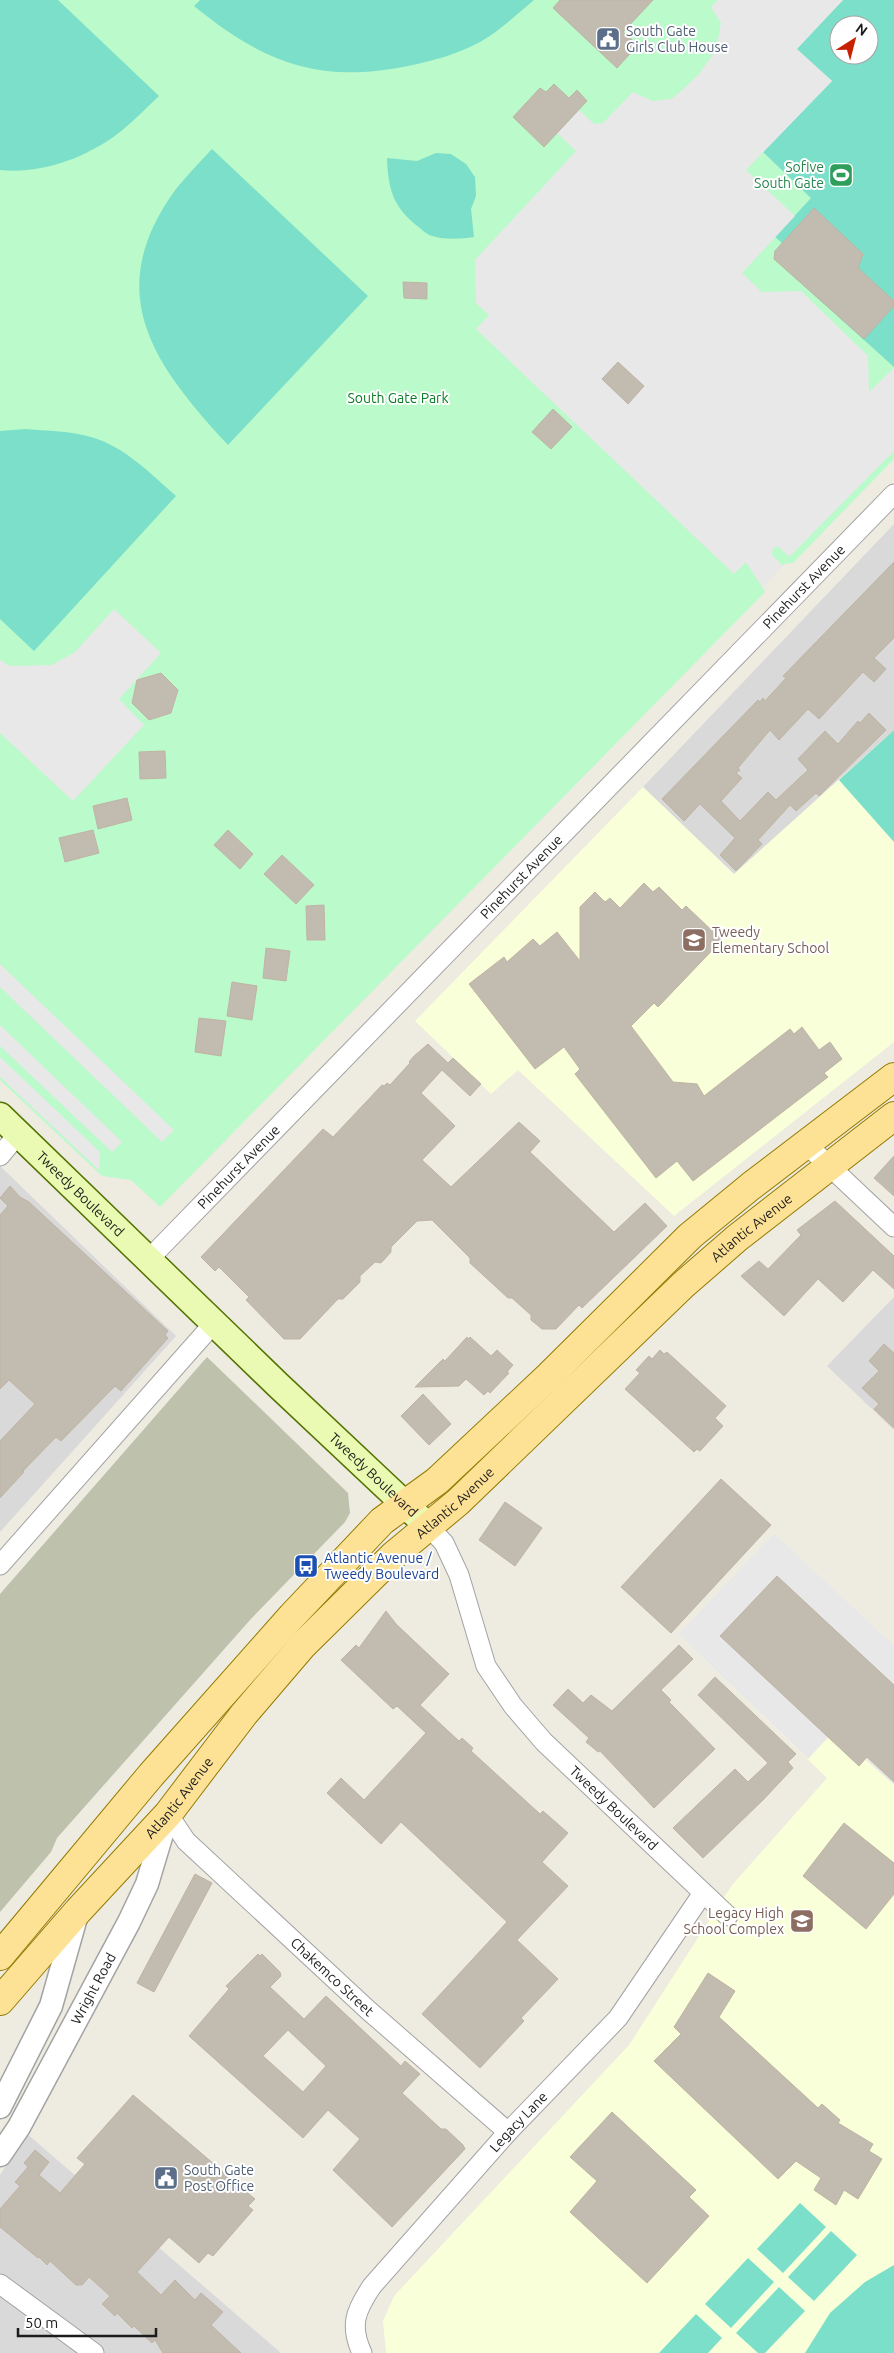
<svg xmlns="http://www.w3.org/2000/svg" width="894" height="2353" font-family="Ubuntu,sans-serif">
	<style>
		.residential { fill: #dad9d9 }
		.education { fill: #f9ffd8 }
		.construction { fill: #bec2ac }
		.park { fill: #bbfacb; fill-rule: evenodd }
		.pitch { fill: #7cdfca; fill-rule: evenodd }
		.parking { fill: #e8e8e8 }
		.building { fill: #c2bbb0; stroke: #bfb4a3; fill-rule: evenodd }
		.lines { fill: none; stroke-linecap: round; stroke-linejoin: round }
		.minor-casing { stroke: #a3a3a3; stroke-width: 21 }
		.tertiary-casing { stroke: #a3a3a3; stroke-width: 25 }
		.secondary-casing { stroke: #547302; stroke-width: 29 }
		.primary-casing { stroke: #937b00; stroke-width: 30 }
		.minor { stroke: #fff; stroke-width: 19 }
		.tertiary { stroke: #fff; stroke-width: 22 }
		.secondary { stroke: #ebfab2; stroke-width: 26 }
		.primary { stroke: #fde296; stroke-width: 28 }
		.labels { text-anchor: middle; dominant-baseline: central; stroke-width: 4; stroke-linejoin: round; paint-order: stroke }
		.service-label { font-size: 14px; fill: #4e5e75; stroke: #fff; text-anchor: start }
		.leisure-label { font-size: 14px; fill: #27864d; stroke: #fff; text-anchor: end }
		.park-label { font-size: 14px; fill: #097a25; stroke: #fff }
		.street-label { font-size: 14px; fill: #1c1c1c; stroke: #fff }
		.education-label { font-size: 14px; fill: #785e54; stroke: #fff; text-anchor: start }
		.transit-label { font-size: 14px; fill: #164399; stroke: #fff; text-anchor: start }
	</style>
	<rect width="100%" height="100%" fill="#eeebe1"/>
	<g class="residential">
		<polygon points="894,524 894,730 734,874 643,787"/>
		<polygon points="0,1166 176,1336 0,1532"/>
		<polygon points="894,1297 894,1430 827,1366"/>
		<polygon points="26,2133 281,2353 0,2353 0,2175"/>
	</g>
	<g class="education">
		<polygon points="894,730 894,1042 674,1216 518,1070 491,1094 415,1021 643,787 734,874"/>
		<polygon points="774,1533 894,1645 894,2353 386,2353 383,2321 394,2296 629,2045 732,1885 827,1778 678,1634"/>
	</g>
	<polygon class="construction" points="207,1357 348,1493 350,1513 345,1522 250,1620 57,1838 51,1852 0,1912 0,1594"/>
	<path class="park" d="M0,0H894V459L793,563L784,564L762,587L765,592L759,598L160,1207L131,1180L102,1176L0,1080ZM839,25H869V55H839Z"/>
	<g class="pitch">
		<path d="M0,0H58L159,96C145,109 131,124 116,135C83,159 41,174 0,170Z"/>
		<path d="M200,0H534C517,14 500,31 480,42C458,54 433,61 408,66C318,84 264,63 194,6Z"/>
		<path d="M843,0H894V367L774,259L775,251L782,243L775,237L811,198L763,152L832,81L796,49ZM839,25H869V55H839Z"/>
		<path d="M212,149L368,296L228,445C154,365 100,293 176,189C187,175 200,162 212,149Z"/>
		<path d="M436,153L451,154L466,164L475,177L476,196L471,209L474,237C461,239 445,240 432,236C428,235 423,231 420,228C393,208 388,189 387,158L417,161Z"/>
		<path d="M26,429C48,431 70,431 91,437C124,446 151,474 176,496L34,651L0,619V431Z"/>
		<polygon points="894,730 894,842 839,780"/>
		<polygon points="800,2203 826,2227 783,2273 757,2249"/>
		<polygon points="831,2231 857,2255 814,2301 788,2277"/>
		<polygon points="748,2258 774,2282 731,2328 705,2304"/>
		<polygon points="894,2265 894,2353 805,2353 830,2313 865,2282"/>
		<polygon points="779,2287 805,2311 765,2353 758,2353 736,2333"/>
		<polygon points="696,2314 722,2338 708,2353 659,2353"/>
	</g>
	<g class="parking">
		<polygon points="718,0 843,0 797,49 832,81 746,170 795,216 742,273 762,292 801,291 868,356 869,392 894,368 894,451 789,557 779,547 773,548 772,555 783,566 762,587 746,562 734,574 476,329 489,315 476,303 475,260 576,151 557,133 579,110 594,124 603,123 633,92 652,101 671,99 679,93 699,74 716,50 721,23 711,7"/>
		<polygon points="114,609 161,653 119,699 144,725 73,801 0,733 0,660 10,666 52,665 75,652"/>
		<polygon points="0,964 174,1130 162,1142 0,987"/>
		<polygon points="0,1025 122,1142 112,1152 0,1046"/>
		<polygon points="0,1057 100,1152 99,1170 0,1077"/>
		<polygon points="774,1533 894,1645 894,1785 834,1731 808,1759 678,1634"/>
	</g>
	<g class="building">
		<polygon points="560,0 653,0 623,32 638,45 617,68 553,8"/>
		<polygon points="554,84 569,98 577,90 587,101 544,147 513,117 540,88 546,92"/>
		<polygon points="814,208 863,254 858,268 894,301 894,306 864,339 774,259 775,251"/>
		<polygon points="403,282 427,283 427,299 404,298"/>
		<polygon points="618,362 644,386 628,404 602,379"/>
		<polygon points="553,409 572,427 551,449 532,432"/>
		<polygon points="894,562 894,638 874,658 886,669 874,682 863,672 819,719 808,709 779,740 770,730 738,768 740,770 736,773 742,778 721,801 740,821 768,792 776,800 808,770 798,759 825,731 838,744 858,721 860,723 869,713 886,730 819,796 816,793 796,811 790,805 758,840 762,844 736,871 720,855 735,838 700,804 684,821 662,799 758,700 760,702 763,698 765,701 786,678 783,676"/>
		<polygon points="161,673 178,690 171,713 149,720 132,703 137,680"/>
		<polygon points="165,751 166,778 140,779 139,752"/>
		<polygon points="127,798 132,820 98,829 93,806"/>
		<polygon points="93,830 99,853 65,862 59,838"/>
		<polygon points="228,830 253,854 240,869 214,845"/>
		<polygon points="282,855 314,885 296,904 264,874"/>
		<polygon points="644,883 653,892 659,887 682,910 686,906 722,940 658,1007 654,1003 631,1026 673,1082 697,1084 704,1096 790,1029 794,1034 802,1027 819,1050 830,1042 842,1059 824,1073 828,1077 693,1181 677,1161 656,1178 575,1074 580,1069 564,1047 535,1069 469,984 504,957 507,962 533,939 540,946 557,932 580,961 580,907 595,892 605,902 610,898 620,908"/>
		<polygon points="324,905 325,940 307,940 306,906"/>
		<polygon points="266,948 290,951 286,981 263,978"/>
		<polygon points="232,982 257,986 252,1020 227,1016"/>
		<polygon points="199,1018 226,1021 221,1056 195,1052"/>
		<polygon points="428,1044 448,1063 453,1058 481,1084 470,1096 442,1070 421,1093 455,1126 422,1160 451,1187 519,1122 540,1141 530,1152 614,1232 645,1203 667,1226 582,1308 579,1305 556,1329 542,1329 531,1320 531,1315 512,1298 508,1298 470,1263 470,1258 432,1220 417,1221 391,1247 391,1252 381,1263 375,1262 360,1276 360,1282 343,1299 338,1299 300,1339 284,1339 246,1300 249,1297 219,1267 215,1271 201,1257 323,1129 333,1137 382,1085 384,1086 387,1083 390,1085 410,1063 409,1062 414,1056"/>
		<polygon points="894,1156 894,1196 874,1178"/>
		<polygon points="10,1186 20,1197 29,1202 168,1331 165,1335 168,1338 121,1391 115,1386 61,1441 56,1437 23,1471 24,1472 0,1498 0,1441 35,1404 9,1380 0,1389 0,1215 8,1206 0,1198"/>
		<polygon points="835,1201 894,1256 894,1289 873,1270 843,1302 818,1279 784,1316 741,1276 759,1261 768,1269 801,1235 797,1230"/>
		<polygon points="467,1337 468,1339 470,1337 491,1356 497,1350 513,1365 507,1372 509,1373 490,1393 488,1391 484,1395 466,1379 459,1386 415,1387 443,1359 445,1361"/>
		<polygon points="884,1344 894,1353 894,1428 874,1409 879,1404 862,1388 879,1371 869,1361"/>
		<polygon points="660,1350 664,1354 667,1352 726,1406 715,1418 723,1426 700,1451 697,1449 694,1452 625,1389 640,1373 636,1370 649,1356 652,1359"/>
		<polygon points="423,1394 451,1424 429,1445 401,1416"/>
		<polygon points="721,1479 771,1525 671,1633 621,1587"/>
		<polygon points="505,1502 542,1528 515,1566 479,1540"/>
		<polygon points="777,1576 894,1685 894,1782 867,1757 859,1766 720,1636"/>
		<polygon points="386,1611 396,1624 449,1674 420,1705 459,1741 462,1738 473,1748 471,1751 540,1814 543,1811 568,1833 542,1862 568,1886 517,1940 558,1979 521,2018 524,2021 480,2068 422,2014 507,1922 401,1822 381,1844 327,1793 341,1778 364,1800 426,1733 397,1706 393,1709 341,1660 356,1645 359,1648"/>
		<polygon points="679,1645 693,1659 661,1690 671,1700 669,1702 715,1749 654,1808 600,1751 598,1752 586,1742 589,1738 553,1705 568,1689 583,1703 591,1695 612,1711"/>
		<polygon points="715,1677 796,1754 788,1762 793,1768 764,1799 703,1858 673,1828 735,1769 748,1782 768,1763 698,1695"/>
		<polygon points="844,1823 894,1863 894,1894 866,1929 803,1876"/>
		<polygon points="195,1874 212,1883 154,1992 137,1983"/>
		<path d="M258,1954L260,1956L262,1954L280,1972L281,1976L270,1987L304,2019L326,1996L401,2066L405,2061L420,2074L402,2093L441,2129H446L463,2145L465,2149L392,2227L333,2170L360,2139L328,2110L303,2138L189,2036L229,1989L226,1986ZM288,2030L326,2066L303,2092L263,2056Z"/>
		<polygon points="708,1973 735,1991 719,2017 818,2108 822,2104 840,2120 838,2123 873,2144 869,2151 882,2159 858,2199 844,2190 836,2205 814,2190 821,2178 796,2161 778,2179 654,2061 681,2034 674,2027"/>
		<polygon points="133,2095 255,2199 248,2206 253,2210 213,2256 208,2253 199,2263 169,2237 137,2272 161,2295 175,2280 195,2300 201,2293 223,2312 211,2325 241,2353 163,2353 155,2340 152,2343 134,2326 132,2328 117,2313 115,2316 102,2304 110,2296 89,2277 82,2285 76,2285 50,2261 47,2265 39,2257 38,2258 0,2227 0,2209 20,2186 15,2182 28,2167 24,2163 35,2150 49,2162 39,2175 60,2193 85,2164 77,2158"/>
		<polygon points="612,2112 696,2190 689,2197 709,2216 647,2283 570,2212 597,2181 570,2157"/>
	</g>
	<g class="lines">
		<defs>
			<g id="minor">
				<polyline points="807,1145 894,1227"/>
				<polyline points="0,1156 18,1134"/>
				<path id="s1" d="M148,1260L894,494"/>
				<path id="s2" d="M429,1527L444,1543L459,1575L486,1666L513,1706L544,1742L728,1916"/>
				<polyline points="0,1565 214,1323"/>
				<path id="s3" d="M168,1814L186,1841L368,2010L508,2132"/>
				<polyline points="0,2284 94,2353"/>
				<path id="s4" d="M362,2353C349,2325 356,2310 372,2286L508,2132L618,2018L703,1893"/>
			</g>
			<g id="tertiary">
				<polyline points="0,2107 51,2006 77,1914"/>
				<path id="s5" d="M0,2155L19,2127L129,1922L147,1884L167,1817"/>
			</g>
			<g id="secondary">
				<path id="s6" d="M0,1116L278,1385L429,1527"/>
			</g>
			<g id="primary">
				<polyline points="0,1956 151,1775 292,1616 382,1521 437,1481 549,1376 690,1236 751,1186 894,1077"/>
				<path id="s7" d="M0,2001L78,1911L168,1814L244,1714L303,1645L394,1555L458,1502L683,1285L737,1238L894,1116"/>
			</g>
		</defs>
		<use href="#minor" class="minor-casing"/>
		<use href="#tertiary" class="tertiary-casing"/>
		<use href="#secondary" class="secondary-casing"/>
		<use href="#primary" class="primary-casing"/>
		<use href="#minor" class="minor"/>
		<use href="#tertiary" class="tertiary"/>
		<use href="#secondary" class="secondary"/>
		<use href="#primary" class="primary"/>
	</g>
	<defs>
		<symbol id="civic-square" viewBox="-11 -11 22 22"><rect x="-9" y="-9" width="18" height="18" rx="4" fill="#5c6f8a" stroke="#fff"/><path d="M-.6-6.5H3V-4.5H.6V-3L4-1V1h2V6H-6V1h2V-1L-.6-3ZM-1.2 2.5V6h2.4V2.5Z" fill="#fff"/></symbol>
		<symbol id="stadium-square" viewBox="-11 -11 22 22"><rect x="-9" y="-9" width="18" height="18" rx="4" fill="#2e9e5b" stroke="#fff"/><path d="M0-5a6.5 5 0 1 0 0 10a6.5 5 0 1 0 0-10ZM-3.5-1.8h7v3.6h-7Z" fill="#fff"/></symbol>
		<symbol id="school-square" viewBox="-11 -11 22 22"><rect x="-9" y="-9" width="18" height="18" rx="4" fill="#8d6e63" stroke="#fff"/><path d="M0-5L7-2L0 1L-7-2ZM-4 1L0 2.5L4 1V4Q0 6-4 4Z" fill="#fff"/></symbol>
		<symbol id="bus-square" viewBox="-11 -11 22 22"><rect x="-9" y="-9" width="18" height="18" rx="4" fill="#1a4fb4" stroke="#fff"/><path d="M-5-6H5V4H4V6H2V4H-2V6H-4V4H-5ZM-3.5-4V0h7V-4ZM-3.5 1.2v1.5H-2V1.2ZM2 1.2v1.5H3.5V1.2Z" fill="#fff"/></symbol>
	</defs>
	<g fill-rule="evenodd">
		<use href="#civic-square" x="594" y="25" width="28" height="28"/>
		<use href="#stadium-square" x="827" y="161" width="28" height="28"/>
		<use href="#school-square" x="680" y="926" width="28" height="28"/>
		<use href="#bus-square" x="292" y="1552" width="28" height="28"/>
		<use href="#school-square" x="788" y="1907" width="28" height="28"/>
		<use href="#civic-square" x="152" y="2164" width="28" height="28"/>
	</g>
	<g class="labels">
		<g class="service-label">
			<text x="626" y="31">South Gate<tspan x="626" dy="16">Girls Club House</tspan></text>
			<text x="184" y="2170">South Gate<tspan x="184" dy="16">Post Office</tspan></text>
		</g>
		<g class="leisure-label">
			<text x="824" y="167">Sofive<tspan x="824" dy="16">South Gate</tspan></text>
		</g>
		<g class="park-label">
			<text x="398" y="398">South Gate Park</text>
		</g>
		<g class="street-label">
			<text stroke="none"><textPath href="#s1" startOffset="940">Pinehurst Avenue</textPath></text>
			<text stroke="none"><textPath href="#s1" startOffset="535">Pinehurst Avenue</textPath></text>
			<text stroke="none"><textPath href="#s1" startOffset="130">Pinehurst Avenue</textPath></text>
			<text stroke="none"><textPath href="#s6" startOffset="112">Tweedy Boulevard</textPath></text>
			<text stroke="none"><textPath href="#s7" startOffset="1081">Atlantic Avenue</textPath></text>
			<text stroke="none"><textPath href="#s6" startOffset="518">Tweedy Boulevard</textPath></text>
			<text stroke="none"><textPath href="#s7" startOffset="676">Atlantic Avenue</textPath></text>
			<text stroke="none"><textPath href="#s7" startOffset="271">Atlantic Avenue</textPath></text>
			<text stroke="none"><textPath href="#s2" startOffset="344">Tweedy Boulevard</textPath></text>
			<text stroke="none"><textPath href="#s3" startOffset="232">Chakemco Street</textPath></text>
			<text stroke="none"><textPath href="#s5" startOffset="191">Wright Road</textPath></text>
			<text stroke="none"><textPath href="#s4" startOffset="292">Legacy Lane</textPath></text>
		</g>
		<g class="education-label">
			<text x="712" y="932">Tweedy<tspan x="712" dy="16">Elementary School</tspan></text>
			<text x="784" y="1913" text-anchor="end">Legacy High<tspan x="784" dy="16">School Complex</tspan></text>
		</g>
		<g class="transit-label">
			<text x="324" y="1558">Atlantic Avenue /<tspan x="324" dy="16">Tweedy Boulevard</tspan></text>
		</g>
	</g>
	<g transform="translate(854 40) rotate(36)"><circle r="24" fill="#ffffff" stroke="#a4a4a4"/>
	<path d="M0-4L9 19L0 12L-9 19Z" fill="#c72100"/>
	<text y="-8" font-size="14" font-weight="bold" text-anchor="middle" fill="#1c1c1c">N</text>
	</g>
	<path d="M18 2328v8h138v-8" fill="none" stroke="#1c1c1c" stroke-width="2.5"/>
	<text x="25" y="2328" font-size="15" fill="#1c1c1c" stroke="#ffffff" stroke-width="4" paint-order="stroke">50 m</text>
</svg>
